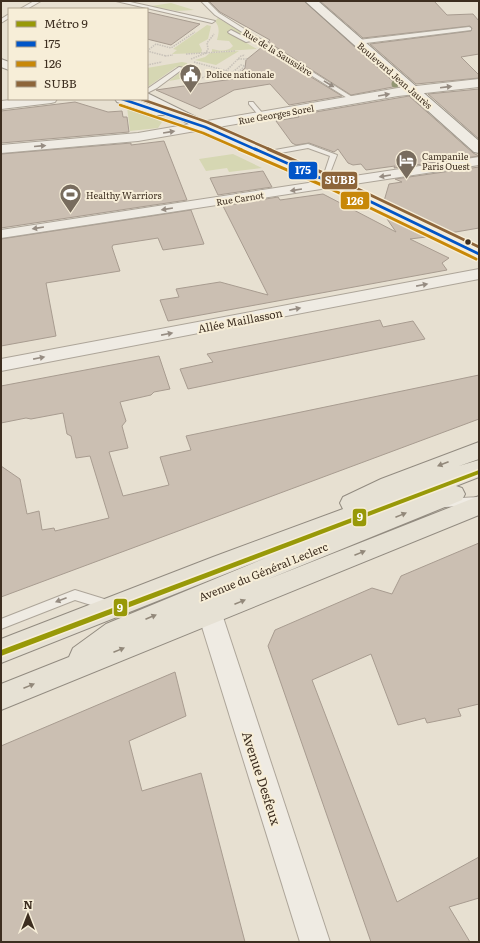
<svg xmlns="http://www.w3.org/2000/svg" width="480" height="943" font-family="Literata,serif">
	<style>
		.green { fill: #d6d7b3 }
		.building { fill: #cbbfb2; stroke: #a89c90 }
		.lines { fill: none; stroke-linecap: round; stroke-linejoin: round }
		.lane-casing { stroke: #ada599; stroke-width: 2 }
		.street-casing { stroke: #ada599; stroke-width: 2 }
		.secondary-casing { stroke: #9c958a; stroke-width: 2 }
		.primary-casing { stroke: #928b80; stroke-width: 2 }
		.path { stroke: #c8c2b9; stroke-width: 1.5; stroke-dasharray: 1.5 1; stroke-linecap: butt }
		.lane { fill: #efebe3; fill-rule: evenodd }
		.street { fill: #efebe3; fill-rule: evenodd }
		.secondary { fill: #efebe3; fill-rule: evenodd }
		.primary { fill: #e6e1d4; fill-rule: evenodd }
		.bus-1-far1-casing { stroke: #f7eed8; stroke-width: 4 }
		.bus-1-casing { stroke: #f7eed8; stroke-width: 5.5 }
		.bus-2-far1-casing { stroke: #f7eed8; stroke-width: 4 }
		.bus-2-casing { stroke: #f7eed8; stroke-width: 5.5 }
		.bus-3-far1-casing { stroke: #f7eed8; stroke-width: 4 }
		.bus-3-casing { stroke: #f7eed8; stroke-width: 5.5 }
		.bus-1-far1 { stroke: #0055c8; stroke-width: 2.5 }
		.bus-1 { stroke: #0055c8; stroke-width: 3 }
		.bus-2-far1 { stroke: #c88808; stroke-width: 2.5 }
		.bus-2 { stroke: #c88808; stroke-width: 3 }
		.bus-3-far1 { stroke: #8d653a; stroke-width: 2.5 }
		.bus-3 { stroke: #8d653a; stroke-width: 3 }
		.metro-1-casing { stroke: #f7eed8; stroke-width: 3 }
		.metro-1 { fill: #989908; fill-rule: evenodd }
		.tree { fill: #929673 }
		.oneway { fill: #968c82 }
		.oneway2 { fill: #92887a }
		.bus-dot { fill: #3d2e20; stroke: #f7eed8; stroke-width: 1.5 }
		.labels { text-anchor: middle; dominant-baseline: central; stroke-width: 4; stroke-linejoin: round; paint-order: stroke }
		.far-street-label { font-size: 9px; fill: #3d2e20; stroke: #f7eed8 }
		.far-poi-label { font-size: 9px; fill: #3d2e20; stroke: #f7eed8; text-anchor: start }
		.street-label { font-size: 11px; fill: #3d2e20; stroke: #f7eed8 }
		.near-street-label { font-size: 13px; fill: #3d2e20; stroke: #f7eed8 }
		.line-badge { stroke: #f7eed8; stroke-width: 1.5 }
		.badge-label { font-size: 11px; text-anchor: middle; font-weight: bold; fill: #fff }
	</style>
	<rect width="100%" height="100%" fill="#e7e0d1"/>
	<g class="green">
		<polygon points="171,3 194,10 177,11 151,6"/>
		<path d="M218,18L258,42L255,43L244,36L238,38L257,49L212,52V49C219,51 228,52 233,46L229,41L217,40C219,33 220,27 215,21Z"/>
		<polygon points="207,25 211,26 208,39 199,44 202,50 201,53 172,54 177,50 173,49"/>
		<polygon points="239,51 216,65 195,60 205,57 210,53"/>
		<polygon points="182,62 187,63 191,77 169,81 184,69 176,67 149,86 147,85 147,68"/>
		<polygon points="127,107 162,122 158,128 130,131"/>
		<polygon points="233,154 262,168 229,172 227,168 206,171 199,159"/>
	</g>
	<g class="building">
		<polygon points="209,1 304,1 398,86 351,95 268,42 270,40 220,12"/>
		<polygon points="320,1 434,1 447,15 473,14 479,21 479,54 461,57 479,75 479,78 416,84 370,44 471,31 472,28 470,26 363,38"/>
		<polygon points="147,12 200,24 171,45 147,39"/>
		<polygon points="262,47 342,96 289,105 270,84 234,90 200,109 156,90 233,79 245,68 246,60"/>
		<polygon points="479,89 479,139 428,94"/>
		<polygon points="409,96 473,153 479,156 394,168 395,166 366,170 361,164 353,165 348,163 338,149 334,152 309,143 296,145 292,143 276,121 299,117 298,115"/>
		<polygon points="75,102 108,112 122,111 123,117 127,117 129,132 1,143 1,111"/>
		<polygon points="164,141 187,200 1,228 1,154 131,143 131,145"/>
		<polygon points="479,167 479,228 450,233 384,201 389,184 402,182 395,179"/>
		<polygon points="263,171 272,187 218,195 210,178"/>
		<polygon points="323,194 396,232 385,216 426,237 410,239 449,258 442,263 447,270 168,321 160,300 179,297 176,289 220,282 268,295 223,206 278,197 280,200"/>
		<polygon points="191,210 204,244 163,250 158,238 113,245 112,247 120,271 46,283 56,336 1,346 1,239"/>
		<polygon points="380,320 383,327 413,321 425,339 188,389 180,369 213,362 207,354"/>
		<polygon points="159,356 170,389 154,392 151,395 120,402 126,421 122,426 128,448 109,452 123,496 169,485 160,457 191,450 186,436 479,375 479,419 1,597 1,466 20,479 27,514 39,511 42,530 54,528 55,531 109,518 90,456 76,458 71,436 67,434 63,413 31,419 26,418 1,423 1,386"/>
		<polygon points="479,543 479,704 458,709 461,716 427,723 425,718 398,725 371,654 312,680 397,902 479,857 479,898 449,907 470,942 371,942 268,646 275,630 372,588 392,594 401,576"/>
		<polygon points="175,672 186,716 129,741 142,791 201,773 245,942 1,942 1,746"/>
	</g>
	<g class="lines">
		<defs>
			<g id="lane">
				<polygon points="34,1 41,1 27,9 20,9"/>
				<polygon points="116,1 126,1 215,21 212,23"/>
				<polygon points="201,1 207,1 219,13 357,100 352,101 215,15"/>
				<polygon points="9,14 9,18 1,23 1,19"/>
				<polygon points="469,27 471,28 471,30 358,44 355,42 358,40"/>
				<polygon points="231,30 250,40 251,41 246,42 229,33 228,32"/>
				<polygon points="179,67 184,68 157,88 147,93 147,89"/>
				<polygon points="249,102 253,102 264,115 264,117 260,117 249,104"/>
				<polygon points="308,144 337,155 327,181 322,180 330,156 308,148 264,156 261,154 264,152"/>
				<polygon points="479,497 479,505 444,507 440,506 439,503 440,500 444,499"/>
				<polygon points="75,590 114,602 116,606 114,610 110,611 75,600 1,629 1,619"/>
			</g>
			<g id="street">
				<polygon points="479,79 479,87 398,96 138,141 1,153 1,145 138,133 398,88"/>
				<polygon points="20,99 57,99 55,102 51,103 1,109 1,101"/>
				<polygon points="479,157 479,165 1,238 1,230"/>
				<polygon points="479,269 479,279 1,371 1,359"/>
				<polygon points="210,604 218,607 222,614 330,942 300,942 198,614 202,607"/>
			</g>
			<g id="secondary">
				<polygon points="305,1 318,1 479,141 479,153 474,152"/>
				<polygon points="1,59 9,62 9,70 1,67"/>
				<polygon points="147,93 210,124 339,181 479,248 479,259 473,258 329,187 200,130 167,112 165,115 155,115 117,102 115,99 135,99 151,105 142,99 147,99"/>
			</g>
			<polygon id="primary" points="479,442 479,459 459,466 479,460 479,477 456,486 462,488 465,494 462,500 266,580 479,496 479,515 1,710 1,684 69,657 73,648 106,624 268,557 1,663 1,639 213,557 343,509 340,503 343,497 381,479"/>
		</defs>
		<use href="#lane" class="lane-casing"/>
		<use href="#street" class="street-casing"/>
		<use href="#secondary" class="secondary-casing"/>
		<use href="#primary" class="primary-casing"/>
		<g class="path">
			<polyline points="147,51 166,56"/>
			<polyline points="147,51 156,44 171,48 195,32"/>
			<polyline points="186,54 235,51"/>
			<polyline points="165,56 173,55"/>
			<polyline points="191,59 206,53 208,49 207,43 214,34"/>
			<polyline points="238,59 248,59"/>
			<polyline points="194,62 238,74"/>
			<polyline points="147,65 162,62"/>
			<polyline points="233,72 241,65 245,66 237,73"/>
			<polyline points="226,78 227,80"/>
			<polyline points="190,81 226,71 241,56 245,55"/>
		</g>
		<use href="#lane" class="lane"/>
		<use href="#street" class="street"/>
		<use href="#secondary" class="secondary"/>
		<use href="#primary" class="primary"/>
		<defs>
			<polyline id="bus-1-far1" points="122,99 205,127 257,150"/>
			<polyline id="bus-1" points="255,149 334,184 479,254"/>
			<polyline id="bus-2-far1" points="120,105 203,133 242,150"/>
			<polyline id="bus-2" points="239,149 331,189 476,259"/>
			<polyline id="bus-3-far1" points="141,99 207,122 271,150"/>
			<polyline id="bus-3" points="268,149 337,179 479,247"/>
		</defs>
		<use href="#bus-1-far1" class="bus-1-far1-casing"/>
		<use href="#bus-1" class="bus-1-casing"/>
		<use href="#bus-2-far1" class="bus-2-far1-casing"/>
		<use href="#bus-2" class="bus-2-casing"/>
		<use href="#bus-3-far1" class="bus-3-far1-casing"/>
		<use href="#bus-3" class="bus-3-casing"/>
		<use href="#bus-1-far1" class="bus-1-far1"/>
		<use href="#bus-1" class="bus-1"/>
		<use href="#bus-2-far1" class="bus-2-far1"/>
		<use href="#bus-2" class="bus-2"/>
		<use href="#bus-3-far1" class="bus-3-far1"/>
		<use href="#bus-3" class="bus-3"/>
		<defs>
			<polygon id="metro-1" points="479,470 479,474 1,656 1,650"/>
		</defs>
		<use href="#metro-1" class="metro-1-casing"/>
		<use href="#metro-1" class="metro-1"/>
	</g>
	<circle class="tree" cx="395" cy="84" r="3.5"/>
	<defs><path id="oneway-solid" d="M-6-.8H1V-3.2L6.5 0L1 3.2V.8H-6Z"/></defs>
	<g class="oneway">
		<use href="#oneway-solid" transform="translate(329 84) rotate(31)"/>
		<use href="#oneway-solid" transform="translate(446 87) rotate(-7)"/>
		<use href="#oneway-solid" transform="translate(384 95) rotate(-10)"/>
		<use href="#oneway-solid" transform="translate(169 132) rotate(-9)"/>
		<use href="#oneway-solid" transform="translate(40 146) rotate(-5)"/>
		<use href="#oneway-solid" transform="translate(385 176) rotate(171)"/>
		<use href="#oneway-solid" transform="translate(296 190) rotate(171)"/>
		<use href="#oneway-solid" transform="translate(167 209) rotate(171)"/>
		<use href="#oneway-solid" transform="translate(38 228) rotate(171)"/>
		<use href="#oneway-solid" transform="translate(422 285) rotate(-11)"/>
		<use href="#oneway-solid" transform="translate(295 309) rotate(-11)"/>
		<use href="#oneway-solid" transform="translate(167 334) rotate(-11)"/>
		<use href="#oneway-solid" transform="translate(39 358) rotate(-11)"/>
		<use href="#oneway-solid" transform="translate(61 600) rotate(159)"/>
	</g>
	<g class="oneway2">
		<use href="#oneway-solid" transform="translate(443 464) rotate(159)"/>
		<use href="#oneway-solid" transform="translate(401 515) rotate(-22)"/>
		<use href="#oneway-solid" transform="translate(360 553) rotate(-22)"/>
		<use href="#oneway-solid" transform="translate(240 602) rotate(-22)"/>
		<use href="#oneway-solid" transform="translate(151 617) rotate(-23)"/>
		<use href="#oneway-solid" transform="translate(119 650) rotate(-22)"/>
		<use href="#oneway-solid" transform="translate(29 686) rotate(-22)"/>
	</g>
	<defs>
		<symbol id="civic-pin" viewBox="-11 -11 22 30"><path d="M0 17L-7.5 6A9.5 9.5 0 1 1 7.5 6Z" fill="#786c5e" stroke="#f7eed8"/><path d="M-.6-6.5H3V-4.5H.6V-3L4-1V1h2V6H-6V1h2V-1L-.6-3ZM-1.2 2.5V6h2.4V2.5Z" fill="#fff"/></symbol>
		<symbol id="hotel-pin" viewBox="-11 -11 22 30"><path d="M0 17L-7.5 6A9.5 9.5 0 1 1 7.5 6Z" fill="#786c5e" stroke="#f7eed8"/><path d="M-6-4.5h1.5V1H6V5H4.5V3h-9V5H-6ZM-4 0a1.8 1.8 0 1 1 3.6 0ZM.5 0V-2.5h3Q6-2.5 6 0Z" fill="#fff"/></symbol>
		<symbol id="stadium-pin" viewBox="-11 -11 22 30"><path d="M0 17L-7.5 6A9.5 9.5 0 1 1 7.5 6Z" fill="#786c5e" stroke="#f7eed8"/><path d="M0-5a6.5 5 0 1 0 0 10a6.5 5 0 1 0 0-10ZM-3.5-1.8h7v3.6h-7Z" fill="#fff"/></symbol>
	</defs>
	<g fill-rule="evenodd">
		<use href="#civic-pin" x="178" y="62" width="25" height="34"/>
		<use href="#hotel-pin" x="394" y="148" width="25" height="34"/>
		<use href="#stadium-pin" x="58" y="182" width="25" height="34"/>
	</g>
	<circle class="bus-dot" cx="468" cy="242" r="3.5"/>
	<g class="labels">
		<g class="far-street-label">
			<text transform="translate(278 52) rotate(32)">Rue de la Saussière</text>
			<text transform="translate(395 75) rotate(41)">Boulevard Jean Jaurès</text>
			<text transform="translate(276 114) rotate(-10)">Rue Georges Sorel</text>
			<text transform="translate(240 198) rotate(-9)">Rue Carnot</text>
		</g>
		<g class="far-poi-label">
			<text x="206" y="74">Police nationale</text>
			<text x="422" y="156">Campanile<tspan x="422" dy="10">Paris Ouest</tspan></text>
			<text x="86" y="195">Healthy Warriors</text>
		</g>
		<g class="street-label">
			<text transform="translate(240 320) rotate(-11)">Allée Maillasson</text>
			<text transform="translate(263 571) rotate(-22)">Avenue du Général Leclerc</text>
		</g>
		<g class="near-street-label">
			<text transform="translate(262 778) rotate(72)">Avenue Desfeux</text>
		</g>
	</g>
	<g class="line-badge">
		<rect x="288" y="161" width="30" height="19" rx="4" fill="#0055c8"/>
		<rect x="321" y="171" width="37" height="19" rx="4" fill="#8d653a"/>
		<rect x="340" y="191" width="30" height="19" rx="4" fill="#c88808"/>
		<rect x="352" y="508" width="15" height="19" rx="4" fill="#989908"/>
		<rect x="113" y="598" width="15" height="19" rx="4" fill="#989908"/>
	</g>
	<g class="badge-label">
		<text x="303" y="174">175</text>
		<text x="340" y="184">SUBB</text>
		<text x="355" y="205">126</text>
		<text x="360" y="521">9</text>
		<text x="120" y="612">9</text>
	</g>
	<rect width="480" height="943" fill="none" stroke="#3d2e20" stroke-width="4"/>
	<rect x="8" y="8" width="140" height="92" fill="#f7eed8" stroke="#ada18e"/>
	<rect x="16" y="21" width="20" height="6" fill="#989908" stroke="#ada18e"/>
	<text x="44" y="28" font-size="12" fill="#3d2e20">Métro 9</text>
	<rect x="16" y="41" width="20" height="6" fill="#0055c8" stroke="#ada18e"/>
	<text x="44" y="48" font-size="12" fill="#3d2e20">175</text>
	<rect x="16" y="61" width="20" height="6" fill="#c88808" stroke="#ada18e"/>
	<text x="44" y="68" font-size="12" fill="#3d2e20">126</text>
	<rect x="16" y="81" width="20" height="6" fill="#8d653a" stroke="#ada18e"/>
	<text x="44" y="88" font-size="12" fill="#3d2e20">SUBB</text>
	<g transform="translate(28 915)" stroke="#f7eed8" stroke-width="3" paint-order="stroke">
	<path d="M0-3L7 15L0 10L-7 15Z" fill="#3d2e20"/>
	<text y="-6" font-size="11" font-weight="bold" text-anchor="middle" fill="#3d2e20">N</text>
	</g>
</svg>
